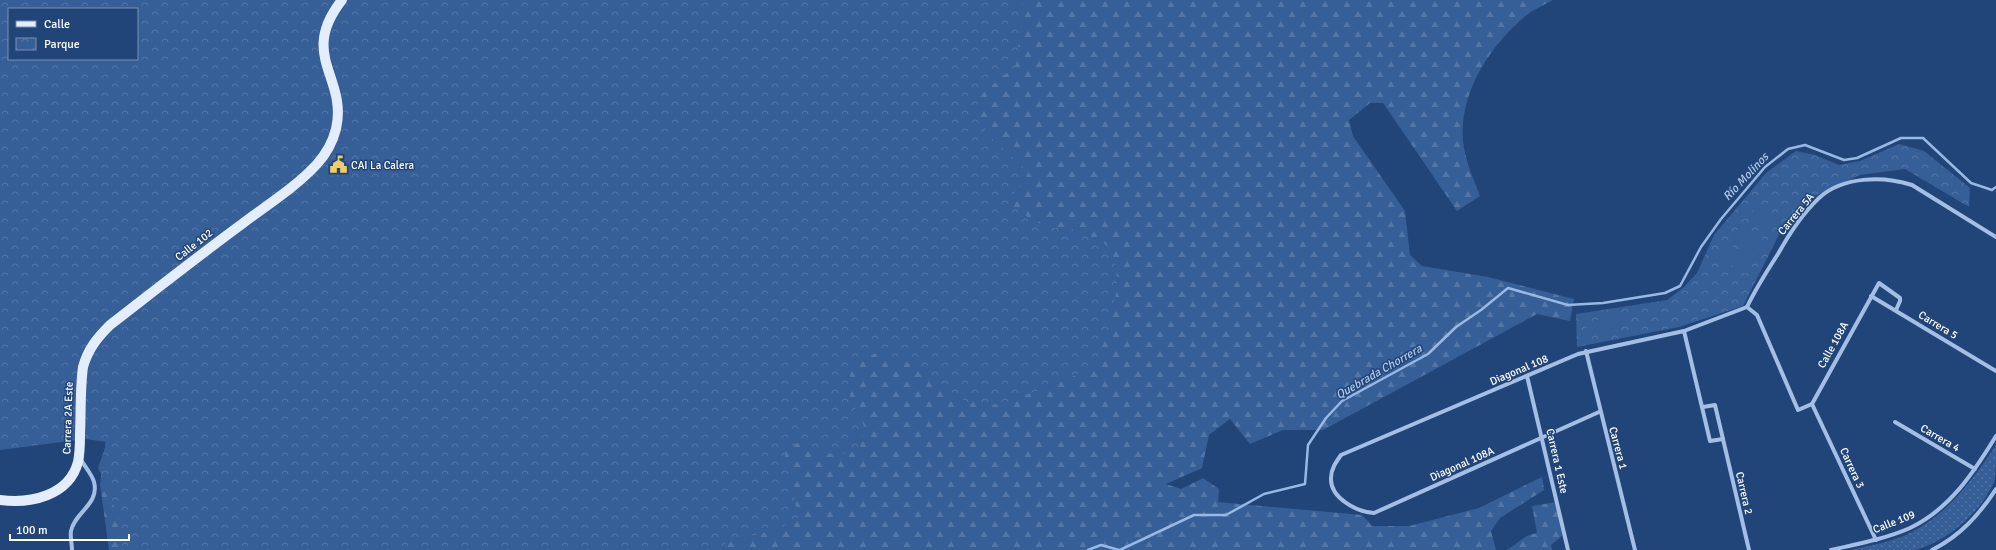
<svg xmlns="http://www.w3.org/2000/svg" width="1996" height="550" font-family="Signika,sans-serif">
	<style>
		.grass { fill: url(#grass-dots) }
		.forest { fill: url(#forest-firs) }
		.park { fill: url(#park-crowns); fill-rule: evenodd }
		.garden { fill: #365e97 }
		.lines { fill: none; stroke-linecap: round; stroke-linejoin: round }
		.stream { stroke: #98b9e6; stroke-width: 2.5 }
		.minor { stroke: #a4bfe5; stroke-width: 4 }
		.primary { stroke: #e4edfc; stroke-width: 10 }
		.labels { text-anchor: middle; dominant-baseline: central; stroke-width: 3; stroke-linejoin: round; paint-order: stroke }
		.poi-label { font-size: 11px; fill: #fff; stroke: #224579; text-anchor: start }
		.street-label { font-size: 11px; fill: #fff; stroke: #224579 }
		.water-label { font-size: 12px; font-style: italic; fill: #afc9ed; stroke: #224579 }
	</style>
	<defs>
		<pattern id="grass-dots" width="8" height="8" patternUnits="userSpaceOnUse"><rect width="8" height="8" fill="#365e97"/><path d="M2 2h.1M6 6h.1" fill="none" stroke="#5476a7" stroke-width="1.8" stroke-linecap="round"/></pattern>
		<pattern id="forest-firs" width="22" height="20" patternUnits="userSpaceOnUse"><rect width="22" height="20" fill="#365e97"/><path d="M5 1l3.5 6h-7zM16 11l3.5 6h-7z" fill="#5476a7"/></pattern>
		<pattern id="park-crowns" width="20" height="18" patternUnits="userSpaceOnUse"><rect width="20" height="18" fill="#365e97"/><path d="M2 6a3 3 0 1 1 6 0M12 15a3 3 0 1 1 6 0" fill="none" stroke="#5476a7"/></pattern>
	</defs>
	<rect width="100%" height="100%" fill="#224579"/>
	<path class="grass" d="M1996,445C1996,455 1996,470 1995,479C1984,510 1947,542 1915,550C1900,550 1867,550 1851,550C1871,545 1893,542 1912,532C1949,513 1973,479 1996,445Z"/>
	<g class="forest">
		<path d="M378,0H1553C1545,5 1534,9 1527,15C1491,44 1459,92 1463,141C1465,160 1473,178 1480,196L1457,211L1383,103H1370L1349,120L1353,136L1405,211L1410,255L1422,266L1488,277L1574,299L1570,321L1537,314L1323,430H1283L1250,444L1230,419L1209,435L1202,468L1166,484L1181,489L1203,478L1219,489L1218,502L1362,515L1372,526H1409L1479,508L1542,477L1544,490L1500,518L1491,531L1496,550H109L100,484L117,356Z"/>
		<path d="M1556,502L1562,536L1551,545L1552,550H1506C1521,543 1520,536 1537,533L1532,506Z"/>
	</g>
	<g class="park">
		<path d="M0,0H1025L1020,9V32L1016,65L980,96L975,114L993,140L1029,172L1017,190L1006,200C1018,210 1032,222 1047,226C1056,229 1066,227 1074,230C1085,234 1106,241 1111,251C1127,283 1107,330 1098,362L1083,372L1055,384L1013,400L992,405L965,401L908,362L885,353L866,356L850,373V397L865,428L858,451C830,457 826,454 802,441L784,450C788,473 795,496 798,519L773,531L730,540L716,550H121L122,531L108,487L98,468L107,442L85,439L0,450ZM9,9H137V59H9Z"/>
		<polygon points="1899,144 1924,151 1970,188 1969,207 1905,169 1860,175 1817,195 1786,221 1743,306 1679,327 1577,347 1576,314 1667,300 1684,287 1697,273 1714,235 1766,173 1796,151 1815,155 1839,165 1860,161"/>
	</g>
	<g class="garden">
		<polygon points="1755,207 1777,222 1771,232 1749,218"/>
		<polygon points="1741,225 1764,241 1755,252 1733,236"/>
		<polygon points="1727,243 1755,260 1746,274 1719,257"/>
		<polygon points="1619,316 1620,328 1587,333 1586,322"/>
	</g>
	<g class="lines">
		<g class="stream">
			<polyline points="1088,550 1101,545 1119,550"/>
			<polyline points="1120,550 1194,515 1226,515 1264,494 1305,484 1308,445 1326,418 1342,401 1428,354 1456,327 1481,310 1508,288 1568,305 1603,303 1665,293 1680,286 1701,247 1721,219 1765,167 1788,149 1805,145 1844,160 1857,158 1901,138 1923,138 1971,183 1992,190 1996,187"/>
		</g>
		<g class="minor">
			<polyline points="1871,296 1996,371"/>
			<path d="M1747,307C1756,288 1767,271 1778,254C1789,234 1802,214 1819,198C1843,176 1883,176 1912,185L1996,237"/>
			<polyline points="1747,307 1757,315 1798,410 1812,404 1879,283 1900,298 1900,301 1896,310"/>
			<polyline points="1684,331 1710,441 1723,439"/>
			<polyline points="1586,351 1635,550"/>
			<polyline points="1527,376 1568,550"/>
			<polyline points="1812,404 1876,540"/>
			<polyline points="1703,407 1715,405 1749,550"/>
			<path d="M1599,412L1374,513C1357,512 1330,498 1331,478C1331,469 1336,462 1341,455L1578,354L1684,331L1747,307"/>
			<polyline points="1895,422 1975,469"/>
			<path d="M72,550C72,544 70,537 71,531C74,513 100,504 94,482C92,474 84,466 80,458"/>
			<path d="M1831,550C1857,544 1885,539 1910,528C1950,509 1974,472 1996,436"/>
			<path d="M1932,550C1960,536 1979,515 1996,489"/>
		</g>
		<path class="primary" d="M0,500C30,504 69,496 78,462C80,453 80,443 80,434C81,412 80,389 83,367C88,349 97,338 110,325C154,291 197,257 242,224C267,205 296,187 317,164C326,154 333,141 336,129C348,77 298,56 342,0"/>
	</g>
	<defs>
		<symbol id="civic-bare" viewBox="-9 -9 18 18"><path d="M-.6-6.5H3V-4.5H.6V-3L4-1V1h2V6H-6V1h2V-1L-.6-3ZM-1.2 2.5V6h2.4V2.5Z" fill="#f0cd67" stroke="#224579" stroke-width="2.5" paint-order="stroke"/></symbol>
	</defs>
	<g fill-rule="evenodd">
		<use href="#civic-bare" x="326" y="152" width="25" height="25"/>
	</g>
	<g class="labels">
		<g class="poi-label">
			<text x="351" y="165">CAI La Calera</text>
		</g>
		<g class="street-label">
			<text transform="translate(1796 214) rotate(-51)">Carrera 5A</text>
			<text transform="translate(194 245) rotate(-38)">Calle 102</text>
			<text transform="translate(1938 325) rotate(31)">Carrera 5</text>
			<text transform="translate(1833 345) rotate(-61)">Calle 108A</text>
			<text transform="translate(1519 370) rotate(-23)">Diagonal 108</text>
			<text transform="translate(68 418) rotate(-88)">Carrera 2A Este</text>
			<text transform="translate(1940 438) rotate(30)">Carrera 4</text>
			<text transform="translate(1618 448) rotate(75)">Carrera 1</text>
			<text transform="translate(1557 461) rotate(77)">Carrera 1 Este</text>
			<text transform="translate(1462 464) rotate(-24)">Diagonal 108A</text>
			<text transform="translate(1852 468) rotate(65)">Carrera 3</text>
			<text transform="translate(1744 493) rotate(77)">Carrera 2</text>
			<text transform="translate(1894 522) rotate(-22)">Calle 109</text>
		</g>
		<g class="water-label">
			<text transform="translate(1746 177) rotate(-47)">Río Molinos</text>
			<text transform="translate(1379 372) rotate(-30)">Quebrada Chorrera</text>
		</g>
	</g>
	<rect x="8" y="8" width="130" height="52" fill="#224579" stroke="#7a8faf"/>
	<rect x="16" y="21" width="20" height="6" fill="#e4edfc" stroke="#7a8faf"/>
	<text x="44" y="28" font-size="12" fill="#ffffff">Calle</text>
	<rect x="16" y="38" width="20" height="12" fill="url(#park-crowns)" stroke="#7a8faf"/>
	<text x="44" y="48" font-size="12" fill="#ffffff">Parque</text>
	<path d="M10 534v6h119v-6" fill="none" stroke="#ffffff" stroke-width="2"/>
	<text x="16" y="534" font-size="12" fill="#ffffff" stroke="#224579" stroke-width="3" paint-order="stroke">100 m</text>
</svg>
